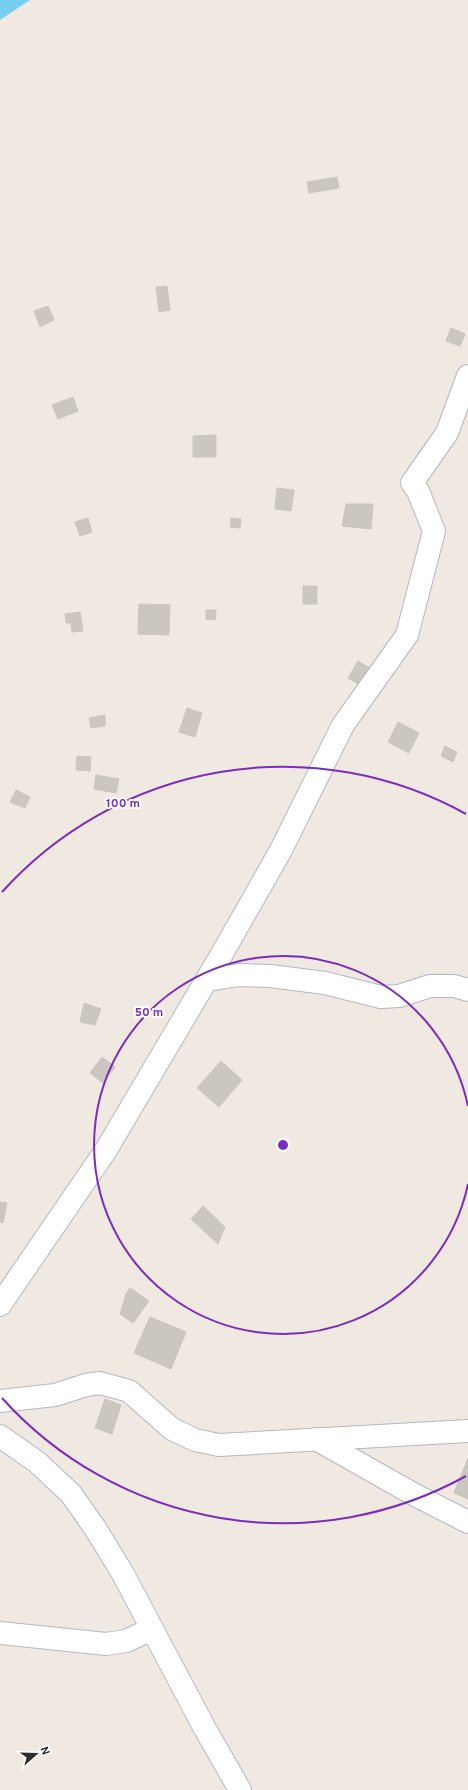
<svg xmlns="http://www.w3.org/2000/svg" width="468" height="1790" font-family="Overpass,sans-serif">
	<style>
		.water { fill: #75cff0 }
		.building { fill: #cbc7bf; stroke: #cbc5ba }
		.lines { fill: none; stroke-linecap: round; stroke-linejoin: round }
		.minor-casing { stroke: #b4b7c1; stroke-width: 24 }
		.minor { stroke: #fff; stroke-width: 22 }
		.ring { fill: none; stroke: #7b2cbf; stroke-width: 2 }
		.centre { fill: #7b2cbf; stroke: #fff; stroke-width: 2 }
		.ring-label { font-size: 12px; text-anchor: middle; font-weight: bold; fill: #7b2cbf; stroke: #fff; stroke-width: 4; stroke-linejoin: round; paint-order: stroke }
	</style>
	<rect width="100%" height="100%" fill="#efe9e1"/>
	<polygon class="water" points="0,0 30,0 0,20"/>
	<g class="building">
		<polygon points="337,177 339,188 309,193 307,182"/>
		<polygon points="167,286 170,310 159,312 156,287"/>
		<polygon points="48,306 54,320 40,327 34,311"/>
		<polygon points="451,328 465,334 460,346 446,341"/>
		<polygon points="73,397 78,411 58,419 52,405"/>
		<polygon points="216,435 216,457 193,457 193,436"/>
		<polygon points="277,488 294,490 291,511 275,509"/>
		<polygon points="346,504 373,504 371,529 342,526"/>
		<polygon points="88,518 92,532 80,536 75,522"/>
		<polygon points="231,518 241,519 240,528 230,527"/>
		<rect x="303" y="586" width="14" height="18"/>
		<polygon points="139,604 170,605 169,635 138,634"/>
		<polygon points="206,610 216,610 215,620 206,619"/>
		<polygon points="80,612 83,631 72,632 71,623 66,623 65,614"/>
		<polygon points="358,661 373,670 363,687 348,678"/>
		<polygon points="187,708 202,713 195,737 179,732"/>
		<polygon points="105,715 105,726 91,728 89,718"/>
		<polygon points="398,722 419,733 409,753 388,742"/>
		<polygon points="445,746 457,752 453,762 441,756"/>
		<polygon points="77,756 91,757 90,771 76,770"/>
		<polygon points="96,775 119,779 116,793 94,789"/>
		<polygon points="16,790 30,797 25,808 10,802"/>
		<polygon points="84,1003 101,1009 95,1025 80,1022"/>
		<polygon points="102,1057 115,1067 103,1083 90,1073"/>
		<polygon points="221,1061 242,1080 219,1107 197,1088"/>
		<polygon points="0,1202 7,1203 3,1223 0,1222"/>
		<polygon points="203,1206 225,1227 218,1244 191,1219"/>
		<polygon points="130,1288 149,1301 133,1323 120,1314 126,1294"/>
		<polygon points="150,1317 186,1332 171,1369 134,1353"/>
		<polygon points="105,1399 121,1405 112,1434 95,1428"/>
		<polygon points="468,1458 468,1499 454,1493"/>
	</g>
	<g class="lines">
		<defs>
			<g id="minor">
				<polyline points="207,980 239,975 270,976 325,983 381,997 399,996 430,986 454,986 468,990"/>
				<polyline points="0,1305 106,1150 223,952 281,850 343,725 407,635 434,531 418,491 412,483 447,433 468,376"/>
				<polyline points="0,1401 55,1395 86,1385 100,1383 129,1391 172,1429 195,1440 219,1445 468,1431"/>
				<polyline points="0,1436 37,1462 71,1494 95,1528 122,1572 204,1727 240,1790"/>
				<polyline points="316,1439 415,1495 468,1522"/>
				<polyline points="0,1633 106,1644 126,1641 152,1629"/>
			</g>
		</defs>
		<use href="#minor" class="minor-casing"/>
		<use href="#minor" class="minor"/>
	</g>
	<g class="ring">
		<path d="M468 1184A189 189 0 1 1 468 1106"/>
		<path d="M466 1476A378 378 0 0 1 2 1398M2 892A378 378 0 0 1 466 814"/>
	</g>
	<circle cx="283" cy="1145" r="6" class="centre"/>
	<g class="ring-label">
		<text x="123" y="807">100 m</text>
		<text x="149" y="1016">50 m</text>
	</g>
	<g transform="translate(36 1754) rotate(70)" stroke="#ffffff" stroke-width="3" paint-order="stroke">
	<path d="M0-3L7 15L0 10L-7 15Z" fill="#2e2e2e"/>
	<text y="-6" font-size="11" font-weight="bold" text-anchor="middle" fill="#2e2e2e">N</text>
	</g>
</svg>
